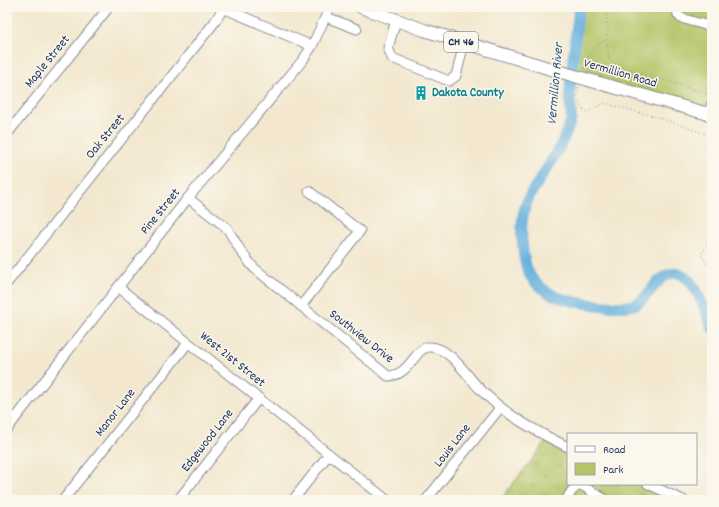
<svg xmlns="http://www.w3.org/2000/svg" width="719" height="507" font-family="Dekko,sans-serif">
	<style>
		.grass { fill: url(#grass-tufts); stroke: #687a62 }
		.park { fill: #b4c467; stroke: #687a62 }
		.lines { fill: none; stroke-linecap: round; stroke-linejoin: round }
		.river { stroke: #63afdc; stroke-width: 11 }
		.minor-casing { stroke: #878c96; stroke-width: 11 }
		.major-casing { stroke: #878c96; stroke-width: 14 }
		.path { stroke: #878c96; stroke-width: 1; stroke-dasharray: 1 3; stroke-linecap: butt }
		.minor { stroke: #fff; stroke-width: 9 }
		.major { stroke: #fff; stroke-width: 12 }
		.major-bridge-casing { stroke: #878c96; stroke-width: 14; stroke-linecap: butt }
		.major-bridge { stroke: #fff; stroke-width: 12 }
		.labels { text-anchor: middle; dominant-baseline: central; stroke-width: 3; stroke-linejoin: round; paint-order: stroke }
		.shield { fill: #fbf7ec; stroke: #5e6b89; stroke-width: 1 }
		.shield-label { font-size: 12px; font-weight: bold; fill: #1b2f5e }
		.street-label { font-size: 13px; fill: #1b2f5e; stroke: #fbf7ec }
		.culture-label { font-size: 13px; font-weight: bold; fill: #0d838f; stroke: #fbf7ec; text-anchor: start }
		.water-label { font-size: 14px; font-style: italic; fill: #315584; stroke: #fbf7ec }
	</style>
	<defs>
		<pattern id="grass-tufts" width="24" height="20" patternUnits="userSpaceOnUse"><rect width="24" height="20" fill="#b4c467"/><path d="M3 7l-1-3M5 7V3M7 7l1-3M15 17l-1-3M17 17v-4M19 17l1-3" fill="none" stroke="#92a058"/></pattern>
	</defs>
	<rect width="100%" height="100%" fill="#fbf7ec"/>
	<filter id="ink" filterUnits="userSpaceOnUse"><feTurbulence type="fractalNoise" baseFrequency=".025" numOctaves="2"/><feDisplacementMap in="SourceGraphic" scale="8" xChannelSelector="R" yChannelSelector="G"/><feConvolveMatrix kernelMatrix="1 2 1 2 8 2 1 2 1" color-interpolation-filters="sRGB"/></filter>
	<filter id="wash" filterUnits="userSpaceOnUse"><feTurbulence type="fractalNoise" baseFrequency=".012" numOctaves="4" result="noise"/><feDisplacementMap in="SourceGraphic" scale="16" xChannelSelector="R" yChannelSelector="G"/><feGaussianBlur stdDeviation="0.9" result="paint"/><feColorMatrix in="noise" values="0 0 0 0 0 0 0 0 0 0 0 0 0 0 0 0 0 1.4 0 .05"/><feComposite in="paint" operator="in"/></filter>
	<g filter="url(#wash)">
		<rect width="100%" height="100%" fill="#f3e8cf"/>
		<polygon class="grass" points="549,438 568,447 568,484 648,484 683,500 500,500"/>
		<polygon class="park" points="579,7 712,7 712,103 709,114 571,75"/>
		<g class="lines">
			<path class="river" d="M579,7C576,35 572,63 570,91C569,100 572,110 571,119C566,138 555,156 544,173C538,183 530,192 526,204C521,218 521,235 523,249C524,261 527,274 535,282C540,287 547,292 553,295C566,302 622,311 636,304C646,299 651,288 659,281C690,253 704,309 712,328"/>
		</g>
	</g>
	<g filter="url(#ink)">
		<g class="lines">
			<defs>
				<g id="minor">
					<polyline points="221,7 312,46"/>
					<polyline points="677,7 678,15 681,18 712,27"/>
					<polyline points="326,17 357,29"/>
					<polyline points="396,20 388,48 392,58 449,81 456,76 464,43"/>
					<polyline points="709,114 712,103"/>
					<polyline points="7,134 109,7"/>
					<path d="M188,198L227,228L242,253L254,268L388,376C411,376 415,345 431,347C450,348 467,376 479,388C504,414 535,431 568,447"/>
					<polyline points="7,283 214,23 224,7"/>
					<polyline points="118,287 387,500"/>
					<polyline points="301,306 360,231 309,191"/>
					<polyline points="7,429 188,198 303,60 312,46 330,7"/>
					<polyline points="648,484 683,500"/>
					<polyline points="63,500 188,343"/>
					<polyline points="178,500 259,398"/>
					<polyline points="293,500 329,454"/>
					<polyline points="426,500 500,408"/>
					<path d="M567,500C569,494 574,486 581,485L606,500"/>
				</g>
				<g id="major">
					<polyline points="361,7 424,30 551,69"/>
					<polyline points="592,81 712,115"/>
				</g>
			</defs>
			<use href="#minor" class="minor-casing"/>
			<use href="#major" class="major-casing"/>
			<g class="path">
				<polyline points="605,7 608,28 607,39 609,60 624,68 712,95"/>
				<path d="M584,69C589,52 592,48 607,39"/>
				<path d="M579,87C577,99 576,105 587,112L605,103L657,117L712,136"/>
				<polyline points="712,240 701,254 712,272"/>
			</g>
			<use href="#minor" class="minor"/>
			<use href="#major" class="major"/>
			<defs>
				<polyline id="major-bridge" points="551,69 592,81"/>
			</defs>
			<use href="#major-bridge" class="major-bridge-casing"/>
			<use href="#major-bridge" class="major-bridge"/>
		</g>
	</g>
	<defs>
		<symbol id="building-bare" viewBox="-9 -9 18 18"><path d="M-4-6H4V6H1V3H-1V6H-4ZM-2.5-4.3h1.7v1.8h-1.7ZM.8-4.3h1.7v1.8H.8ZM-2.5-1h1.7V.8h-1.7ZM.8-1h1.7V.8H.8Z" fill="#0f9aa8" stroke="#fbf7ec" stroke-width="2.5" paint-order="stroke"/></symbol>
	</defs>
	<g fill-rule="evenodd">
		<use href="#building-bare" x="411" y="83" width="20" height="20"/>
	</g>
	<g class="labels">
		<rect class="shield" x="444" y="32" width="34" height="20" rx="3"/>
		<g class="shield-label">
			<text x="461" y="42">CH 46</text>
		</g>
		<g class="street-label">
			<text transform="translate(48 62) rotate(-51)">Maple Street</text>
			<text transform="translate(620 74) rotate(16)">Vermillion Road</text>
			<text transform="translate(106 137) rotate(-51)">Oak Street</text>
			<text transform="translate(161 212) rotate(-51)">Pine Street</text>
			<text transform="translate(361 337) rotate(38)">Southview Drive</text>
			<text transform="translate(232 360) rotate(39)">West 21st Street</text>
			<text transform="translate(116 413) rotate(-52)">Manor Lane</text>
			<text transform="translate(208 441) rotate(-52)">Edgewood Lane</text>
			<text transform="translate(453 446) rotate(-52)">Louis Lane</text>
		</g>
		<g class="culture-label">
			<text x="432" y="93">Dakota County</text>
		</g>
		<g class="water-label">
			<text transform="translate(556 84) rotate(-85)">Vermillion River</text>
		</g>
	</g>
	<rect width="719" height="507" fill="none" stroke="#fbf7ec" stroke-width="24"/>
	<rect x="567" y="433" width="130" height="52" fill="#fbf7ec" stroke="#a1a7b3"/>
	<rect x="575" y="446" width="20" height="6" fill="#ffffff" stroke="#a1a7b3"/>
	<text x="603" y="453" font-size="12" fill="#1b2f5e">Road</text>
	<rect x="575" y="463" width="20" height="12" fill="#b4c467" stroke="#a1a7b3"/>
	<text x="603" y="473" font-size="12" fill="#1b2f5e">Park</text>
</svg>
